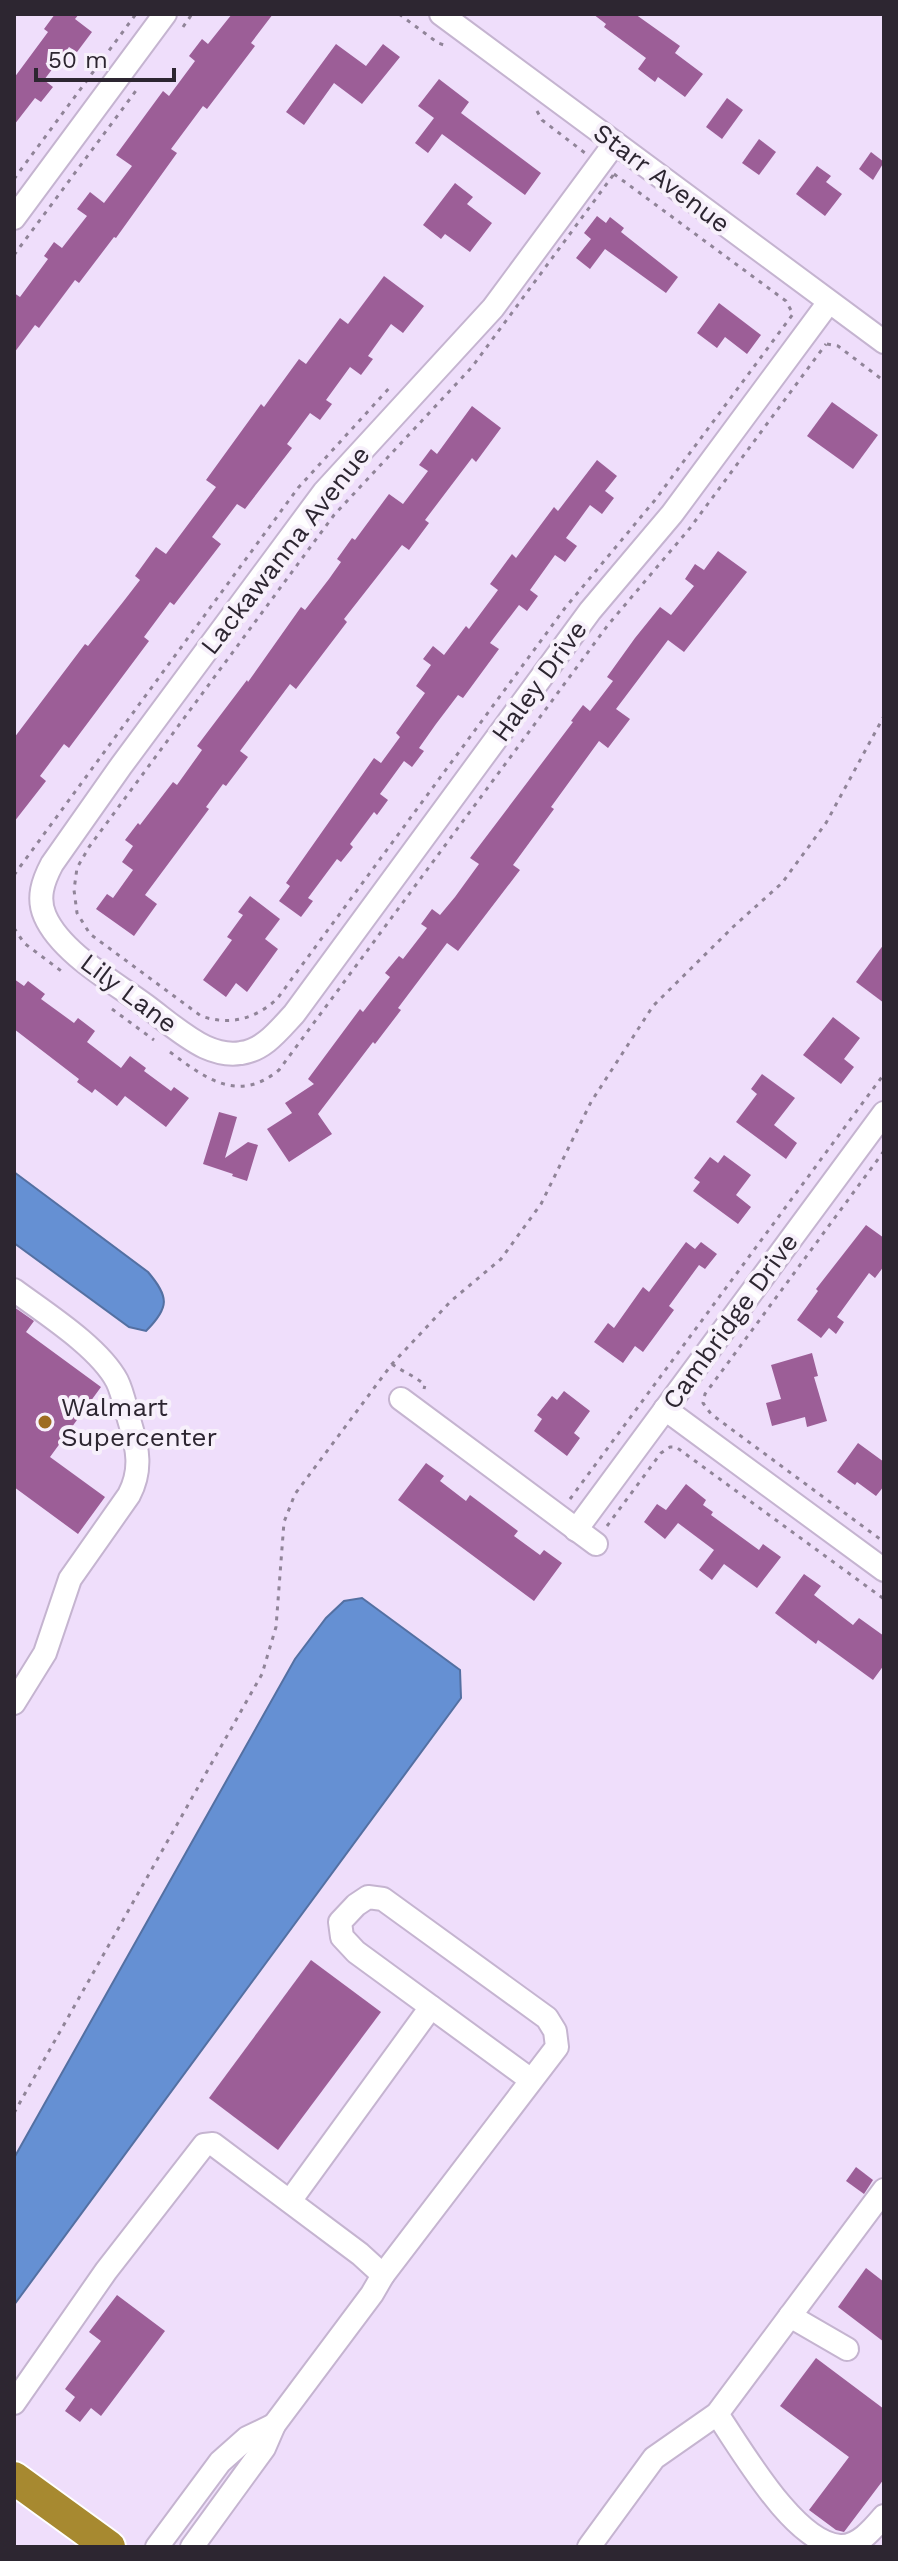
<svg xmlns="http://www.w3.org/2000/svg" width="898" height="2561" font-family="'Work Sans',sans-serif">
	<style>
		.water { fill: #6590d3; stroke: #5470a2; stroke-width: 2 }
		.building { fill: #9c5e97 }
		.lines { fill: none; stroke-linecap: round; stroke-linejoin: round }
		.minor-casing { stroke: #c5b4d0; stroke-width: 26 }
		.highway-casing { stroke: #fff; stroke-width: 36 }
		.path { stroke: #908498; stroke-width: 3; stroke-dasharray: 4 6; stroke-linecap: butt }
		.minor { stroke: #fff; stroke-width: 22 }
		.highway { stroke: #a78930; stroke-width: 32 }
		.poi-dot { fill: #9e6c21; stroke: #f7f0fb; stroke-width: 3 }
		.labels { text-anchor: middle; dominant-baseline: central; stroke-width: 8; stroke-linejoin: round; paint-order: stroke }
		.street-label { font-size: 26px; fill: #2d2631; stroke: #f7f0fb }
		.poi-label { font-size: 26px; fill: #2d2631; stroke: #f7f0fb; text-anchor: start }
	</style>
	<rect width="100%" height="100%" fill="#efdefb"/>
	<g class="water">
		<path d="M14,1172L148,1272C169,1297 170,1307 146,1331L129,1327L14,1243Z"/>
		<polygon points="362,1598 460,1670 461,1698 14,2305 14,2158 295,1659 326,1618 344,1601"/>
	</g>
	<g class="building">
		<polygon points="55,14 79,14 75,19 92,32 77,52 69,47 44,80 53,87 41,102 35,98 14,125 14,78 48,32 44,29"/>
		<polygon points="232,14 273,14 251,43 255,46 207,109 203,106 171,149 177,153 116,238 114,237 79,283 75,280 39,328 35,325 14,353 14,293 20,297 48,259 44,256 54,242 62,248 87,216 77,209 90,192 104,203 132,166 116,155 163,91 169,96 195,61 189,56 202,39 208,44"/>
		<polygon points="593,14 635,14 680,46 675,53 703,74 685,97 658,77 655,82 638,69 646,58 604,27 606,24"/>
		<polygon points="336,44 366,66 383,44 400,57 362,104 334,83 304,125 286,112"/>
		<polygon points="439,79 469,102 461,113 541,173 525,195 442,134 428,153 415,143 434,118 418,106"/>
		<polygon points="727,98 743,110 722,139 706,127"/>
		<polygon points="759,139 776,152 759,175 742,163"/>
		<polygon points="871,152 884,162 873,180 859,169"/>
		<polygon points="817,166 831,176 826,182 842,194 825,216 796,194"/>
		<polygon points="455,183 473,197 467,204 492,223 470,252 445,234 441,239 423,225"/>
		<polygon points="597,216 606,223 610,217 624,228 621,232 678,277 666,293 605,249 590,269 576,258 591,239 584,233"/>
		<polygon points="384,276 424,306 403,333 391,324 368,356 373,359 361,375 350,367 326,400 332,404 320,420 310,413 287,444 292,448 245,509 237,504 212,537 221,544 174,605 170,602 144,637 149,641 69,748 64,744 40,776 46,781 14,822 14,738 85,644 88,646 123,602 140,580 135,576 156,547 166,554 216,487 206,480 261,404 264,407 299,359 306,364 340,318 348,324"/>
		<polygon points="719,303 761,335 747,354 725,337 717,348 697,333"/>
		<polygon points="832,402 878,435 853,469 807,436"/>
		<polygon points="472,406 501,428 476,462 472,458 425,520 429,523 409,550 402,545 344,619 347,622 296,689 290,684 240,751 248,757 226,786 223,784 206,807 209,809 145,895 157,904 134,936 96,909 107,894 113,898 133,870 122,862 133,846 125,840 138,823 140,825 173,782 177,785 202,750 197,746 247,680 248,682 301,607 305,610 329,579 341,562 337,559 352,538 355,540 389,494 403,504 428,471 419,465 431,449 437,454"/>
		<polygon points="597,460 617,476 605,491 614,498 602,514 590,505 566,538 577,546 565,562 555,555 530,590 538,596 527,611 519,605 490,643 499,649 463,698 458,695 436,724 419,748 424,751 412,767 404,761 380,794 388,800 377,815 374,812 350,844 353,847 341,862 337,859 308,898 313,901 301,917 279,901 290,886 286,883 374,758 381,763 400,737 396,733 425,693 416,686 431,665 423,659 433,646 444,655 466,626 469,629 498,590 490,584 512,554 516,558 554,507 558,511"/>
		<polygon points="718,551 747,572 684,652 668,640 616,709 630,719 608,748 599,741 551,807 554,809 513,865 520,870 458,951 447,943 398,1008 401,1010 375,1044 373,1042 318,1114 332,1134 289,1162 267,1129 292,1113 285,1103 314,1084 308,1079 360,1009 363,1012 390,977 385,973 399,956 403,959 427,928 421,924 432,909 440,915 455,897 479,864 470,858 573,722 571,721 583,705 590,711 613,681 607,677 635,638 660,607 671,615 694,586 685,579 695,564 704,570"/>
		<polygon points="250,896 280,919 265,939 278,949 247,992 236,983 226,997 203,980 232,940 227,937 243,915 238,912"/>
		<polygon points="884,944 884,1003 856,982"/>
		<polygon points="14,979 24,986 28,981 45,994 41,999 74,1023 78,1018 95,1031 87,1042 121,1068 130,1056 146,1068 144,1071 171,1091 174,1087 189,1098 166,1127 125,1096 117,1106 95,1089 92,1093 77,1082 79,1079 14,1029"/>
		<polygon points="833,1017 860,1038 844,1059 854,1067 841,1084 803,1055"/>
		<polygon points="762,1074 795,1098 774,1125 797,1143 786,1159 736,1122 757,1094 751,1089"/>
		<polygon points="219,1112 237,1117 225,1158 248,1142 258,1145 247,1181 232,1176 233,1174 203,1164"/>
		<polygon points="724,1155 751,1175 736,1195 751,1207 738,1224 693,1191 700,1182 694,1178 710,1157 718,1163"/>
		<polygon points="866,1225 884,1238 884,1266 875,1278 869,1273 837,1317 844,1322 836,1334 829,1328 821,1338 797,1320 818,1291 816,1289"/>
		<polygon points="686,1242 695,1249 701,1242 717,1254 705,1269 699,1265 669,1306 674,1310 643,1352 635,1346 623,1363 594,1342 608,1323 614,1328 643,1287 649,1292"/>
		<polygon points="14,1307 34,1321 26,1332 101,1387 50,1457 105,1497 78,1534 14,1487"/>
		<polygon points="812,1353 818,1376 814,1377 827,1421 807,1427 805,1417 772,1426 766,1403 781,1399 771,1365"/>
		<polygon points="564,1391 590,1411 574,1433 580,1438 567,1456 534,1431 542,1419 537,1415 552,1396 557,1400"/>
		<polygon points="858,1443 884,1462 884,1486 876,1496 857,1482 855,1485 837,1472"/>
		<polygon points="426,1463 444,1476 440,1481 466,1501 470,1495 518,1531 514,1536 540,1555 544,1550 562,1563 534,1601 398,1500"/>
		<polygon points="686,1484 706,1500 703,1505 713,1512 711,1515 759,1550 763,1544 781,1557 757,1588 724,1564 712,1580 699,1570 714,1550 678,1523 665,1539 644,1522 657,1504 666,1510"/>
		<polygon points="804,1574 821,1586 814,1595 853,1625 859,1618 884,1636 884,1665 873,1680 818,1640 816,1644 775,1613"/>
		<polygon points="311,1960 381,2012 278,2150 209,2098"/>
		<polygon points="856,2167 873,2180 864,2194 846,2181"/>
		<polygon points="866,2268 884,2282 884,2342 838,2307"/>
		<polygon points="117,2295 165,2331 101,2416 91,2408 80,2422 65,2411 75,2397 65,2389 101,2341 89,2332"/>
		<polygon points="816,2358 884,2409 884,2479 844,2532 836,2530 809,2510 849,2457 780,2406"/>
	</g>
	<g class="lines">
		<defs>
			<g id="minor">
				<polyline points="441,14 884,342"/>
				<path d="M615,143L493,308L324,492L121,766L52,864C43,881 37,898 45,916C61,953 114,982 145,1005C164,1019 184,1037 205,1047C216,1052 229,1055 241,1053C264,1050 279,1030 294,1014L590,611L672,514L829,302"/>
				<polyline points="14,218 165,14"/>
				<path d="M14,1290C45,1313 99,1347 117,1381C123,1393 126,1410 130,1423C138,1449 142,1470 129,1495L70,1579L45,1653L14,1703"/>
				<polyline points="401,1399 596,1544"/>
				<polyline points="665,1409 884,1570"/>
				<polyline points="576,1530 884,1113"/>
				<polyline points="290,2201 431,2007"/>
				<path d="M383,2275C441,2199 499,2123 557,2047L555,2031L547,2018L383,1899L368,1897L356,1905L340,1922L342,1937L356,1952L531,2080"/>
				<polyline points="790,2316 847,2349"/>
				<polyline points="14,2403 106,2271 204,2145 213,2144 360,2254 383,2275 372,2294 274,2425 264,2448 192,2547"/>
				<path d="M717,2414C742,2450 794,2543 840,2546C858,2547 873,2529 884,2516"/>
				<polyline points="157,2547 220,2462 247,2438 274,2425"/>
				<polyline points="589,2547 654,2458 717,2414 884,2190"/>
			</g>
			<polyline id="highway" points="14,2478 109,2547"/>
		</defs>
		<use href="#minor" class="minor-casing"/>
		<use href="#highway" class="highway-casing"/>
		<g class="path">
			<polyline points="399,14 438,43 447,46"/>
			<polyline points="183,27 192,14"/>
			<polyline points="537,111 542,120 585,153"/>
			<path d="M614,174L786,301L793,314L655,500L565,608L277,999C255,1019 230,1026 201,1016L90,934L77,913L74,890L77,868L89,847L334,515L472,367Z"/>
			<polyline points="14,179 136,14"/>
			<polyline points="14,255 138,88"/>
			<polyline points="827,344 838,346 884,381"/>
			<polyline points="14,875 298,488 392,385"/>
			<polyline points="14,928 24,943 64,973"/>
			<polyline points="112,1009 154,1040"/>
			<path d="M170,1052C205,1078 238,1104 279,1070L608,625L690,528L826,344"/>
			<polyline points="884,1151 705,1394 703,1403 711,1414 884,1542"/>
			<path d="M392,1364C403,1372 415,1376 425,1385L424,1389"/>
			<polyline points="570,1499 884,1074"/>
			<polyline points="607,1526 661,1453 670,1447 676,1447 884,1599"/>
			<polyline points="14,2113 262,1674 276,1627 284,1522 295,1494 392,1364 451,1301 501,1259 541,1204 591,1102 653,1006 734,926 782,883 826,823 884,716"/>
		</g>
		<use href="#minor" class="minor"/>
		<use href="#highway" class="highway"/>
	</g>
	<circle class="poi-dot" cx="45" cy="1422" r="8"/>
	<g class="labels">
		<g class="street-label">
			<text transform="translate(662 178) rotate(37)">Starr Avenue</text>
			<text transform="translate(285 550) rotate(-52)">Lackawanna Avenue</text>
			<text transform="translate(539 681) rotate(-54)">Haley Drive</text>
			<text transform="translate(129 993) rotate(37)">Lily Lane</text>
			<text transform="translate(730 1321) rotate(-54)">Cambridge Drive</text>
		</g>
		<g class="poi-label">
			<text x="61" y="1407">Walmart<tspan x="61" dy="30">Supercenter</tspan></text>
		</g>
	</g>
	<rect width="898" height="2561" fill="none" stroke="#2d2631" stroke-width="32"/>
	<path d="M36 68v12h138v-12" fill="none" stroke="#2d2631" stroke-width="4"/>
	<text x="48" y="68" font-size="24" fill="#2d2631" stroke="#f7f0fb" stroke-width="6" paint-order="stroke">50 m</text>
</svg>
